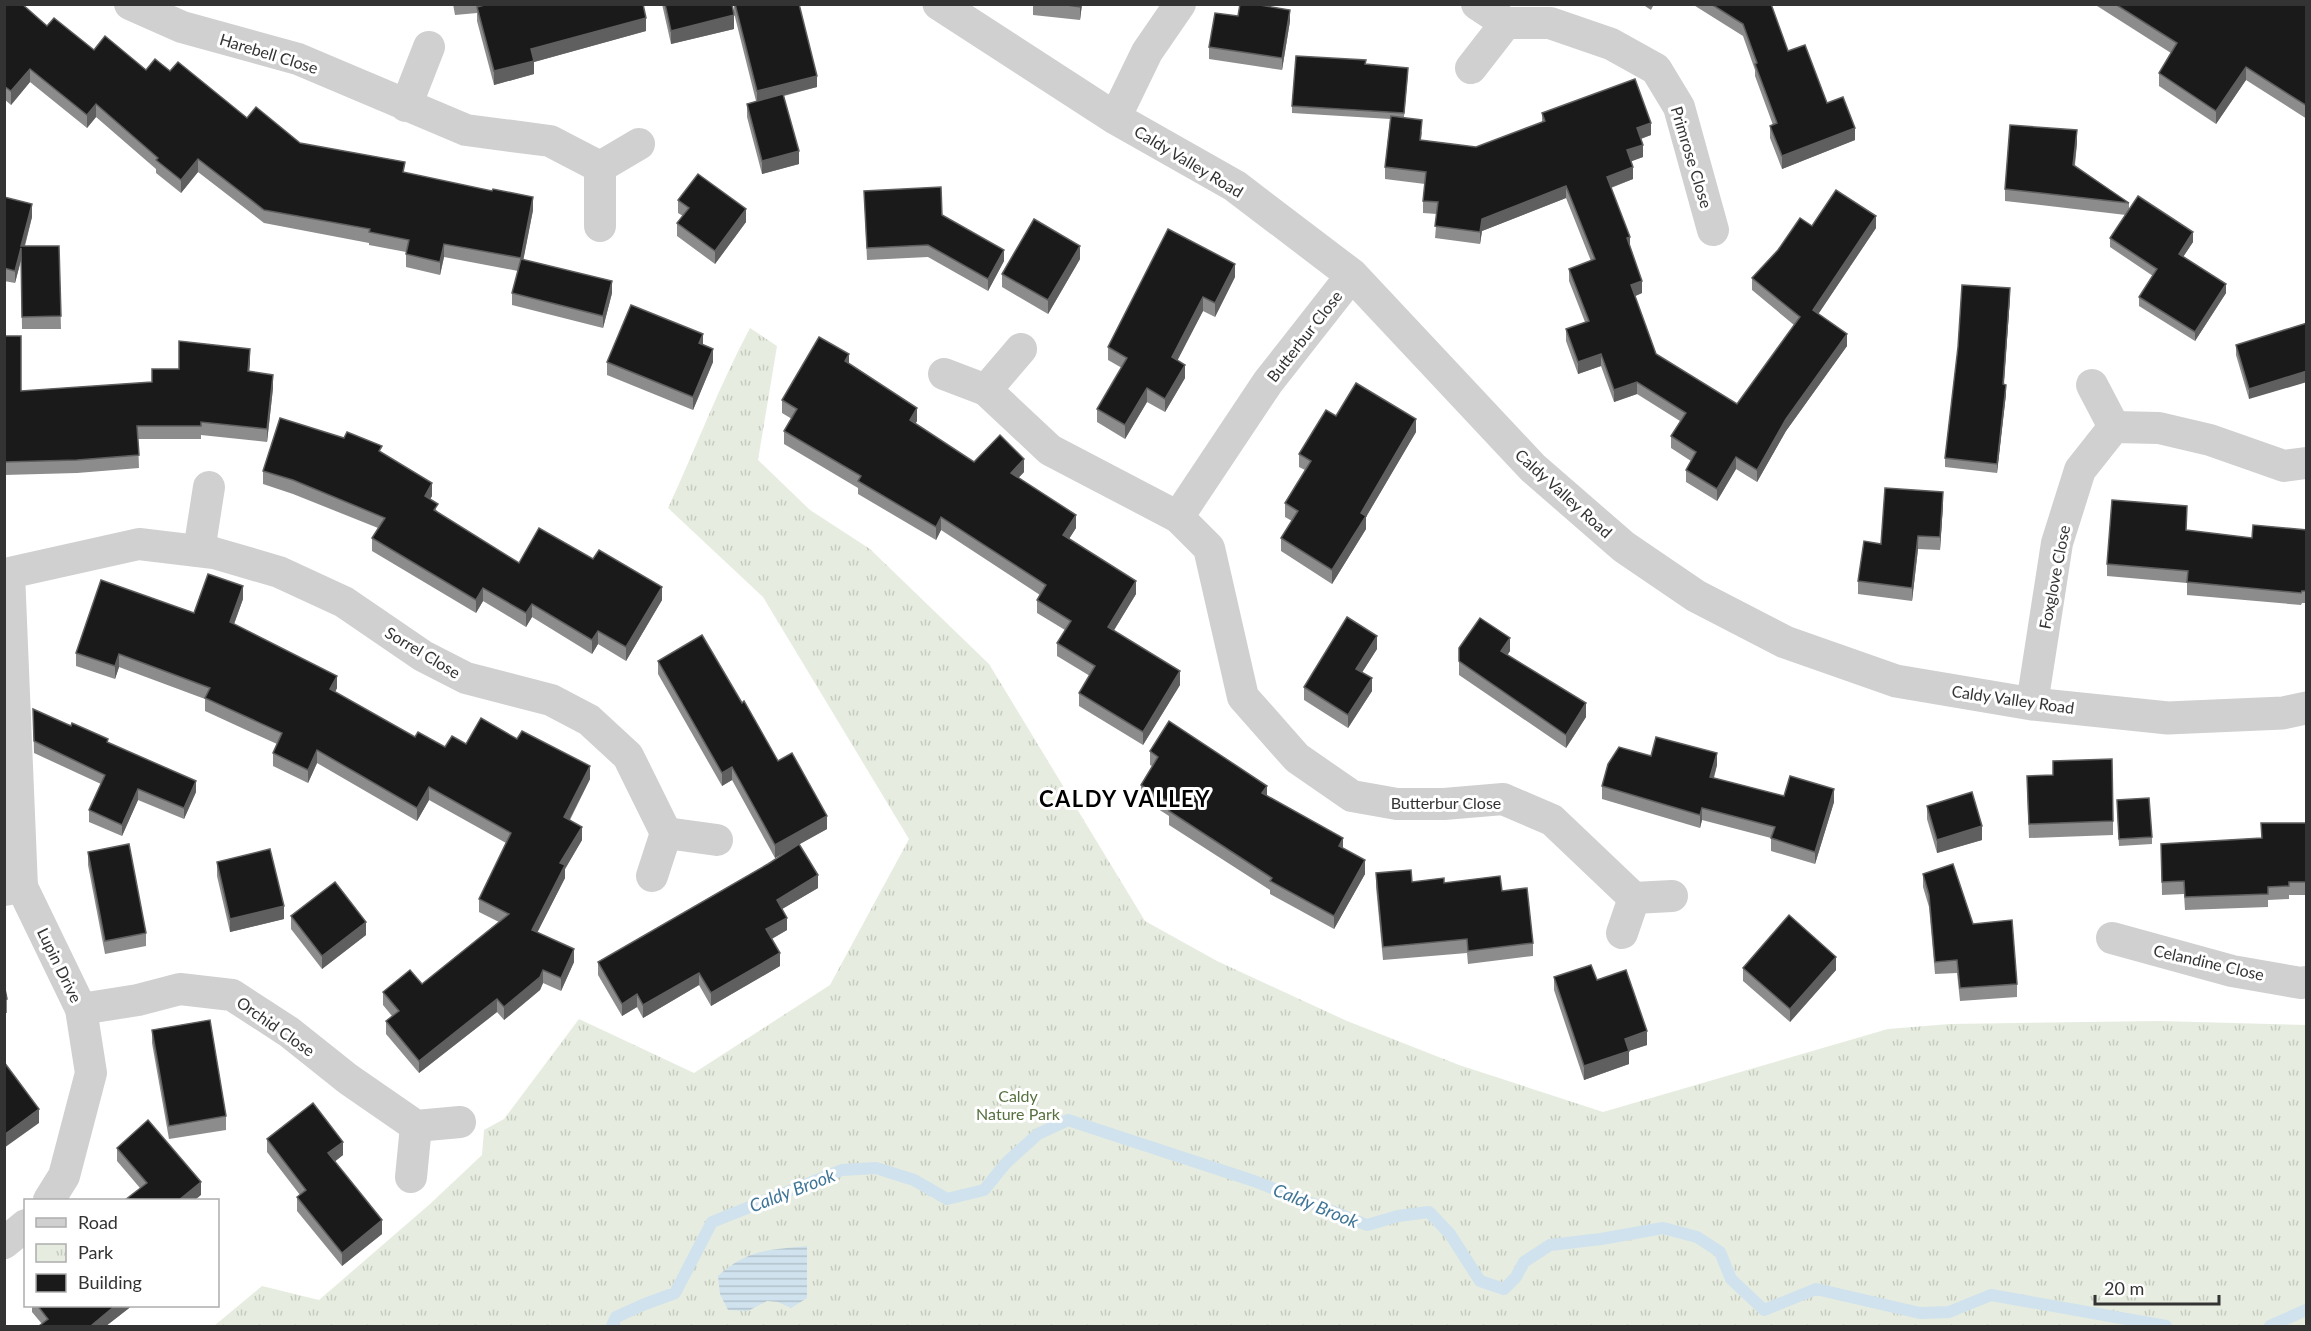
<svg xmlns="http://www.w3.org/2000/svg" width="2311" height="1331" font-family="Lato,sans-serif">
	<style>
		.park { fill: url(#park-tufts) }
		.water { fill: url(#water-rules) }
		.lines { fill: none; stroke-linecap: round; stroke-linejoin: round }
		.stream { stroke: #cfe2ee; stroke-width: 12 }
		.minor { stroke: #d0d0d0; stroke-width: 32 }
		.tertiary { stroke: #d0d0d0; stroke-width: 33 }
		.wall { fill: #8c8c8c }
		.shaded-wall { fill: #5f5f5f }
		.building { fill: #1a1a1a; stroke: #5f5f5f; stroke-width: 1.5 }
		.labels { text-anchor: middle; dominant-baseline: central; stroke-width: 6; stroke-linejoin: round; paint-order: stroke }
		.street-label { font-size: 16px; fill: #333; stroke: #fff }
		.park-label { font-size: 16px; fill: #56703f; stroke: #fff }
		.water-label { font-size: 18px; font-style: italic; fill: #3f7597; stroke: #fff }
		.district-label { font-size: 22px; font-weight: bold; letter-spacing: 1.5px; fill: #000; stroke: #fff }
	</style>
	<defs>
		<pattern id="park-tufts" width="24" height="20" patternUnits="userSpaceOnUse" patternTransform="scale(1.5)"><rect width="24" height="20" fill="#e6ecdf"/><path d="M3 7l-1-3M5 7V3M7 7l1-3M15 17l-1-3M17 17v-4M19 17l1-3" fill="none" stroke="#c6cbc0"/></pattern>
		<pattern id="water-rules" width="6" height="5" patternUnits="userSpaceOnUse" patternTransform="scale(1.5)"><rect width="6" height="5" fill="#cfe2ee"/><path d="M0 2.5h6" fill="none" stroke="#b2c2cd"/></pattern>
	</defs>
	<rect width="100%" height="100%" fill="#fff"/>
	<path class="park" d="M750,328L777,346L758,460L810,510L870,549L989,664L1145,921L1217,961L1347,1021L1459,1065L1603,1112L1888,1029L1950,1024L2159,1021L2306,1025V1326H214L262,1286L319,1300L430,1204L482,1155L484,1130L504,1119L579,1019L694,1073L830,985L909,839L763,597L668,508C696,448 719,386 750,328Z"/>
	<path class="water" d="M807,1246V1298L791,1308L778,1302L767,1301L748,1311L728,1310L720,1294L718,1276C748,1249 769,1250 807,1246Z"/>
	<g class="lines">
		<g class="stream">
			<polyline points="612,1326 616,1317 645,1304 675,1293 712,1222 842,1170 876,1168 914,1180 947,1199 984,1190 1006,1163 1038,1134 1068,1120 1254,1181 1367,1225 1398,1216 1429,1212 1450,1234 1480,1281 1504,1289 1516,1277 1524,1262 1550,1245 1601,1239 1663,1228 1697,1237 1720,1252 1731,1279 1764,1310 1816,1289 1920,1313 1949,1312 1991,1295 2166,1326"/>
			<polyline points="2270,1326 2306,1310"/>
		</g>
		<g class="minor">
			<polyline points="130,4 182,27 298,59 466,130 550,141 600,167 600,226"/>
			<polyline points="1477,4 1506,23 1550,23 1611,44 1656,69 1679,107 1713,230"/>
			<polyline points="1471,68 1506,23"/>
			<polyline points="406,106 429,47"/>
			<polyline points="1115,118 1147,52 1180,4"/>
			<polyline points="600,167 639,144"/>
			<polyline points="1352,275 1268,382 1178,517 1209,548 1243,697 1297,758 1352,796 1397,804 1444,804 1503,799 1552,820 1634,898 1622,933"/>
			<polyline points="1021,349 986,390 1050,450 1178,517"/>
			<polyline points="944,374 986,390"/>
			<polyline points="2092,385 2114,427"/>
			<polyline points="199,551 209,487"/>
			<polyline points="2032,704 2057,543 2080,470 2114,427 2159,428 2210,440 2284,466 2306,463"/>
			<polyline points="666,833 717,840"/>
			<polyline points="22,887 9,573 139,544 214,553 279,572 344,602 423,656 466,678 551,700 589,720 628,756 666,833 652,876"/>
			<polyline points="4,890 22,887 81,1009 91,1073 64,1176 49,1200"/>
			<polyline points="1634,898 1672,896"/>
			<polyline points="2112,938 2232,971 2301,983 2306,982"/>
			<polyline points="81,1009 138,1000 180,989 232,995 289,1032 348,1079 416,1126 460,1122"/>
			<polyline points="411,1177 416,1126"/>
			<polyline points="4,1243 26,1225"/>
		</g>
		<polyline class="tertiary" points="939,4 1115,118 1235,186 1352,275 1533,468 1624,547 1696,596 1785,642 1896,681 2032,704 2168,718 2283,713 2306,708"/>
	</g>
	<g class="wall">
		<polygon points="4,4 94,50 146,70 170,71 247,118 300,143 533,210 523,260 612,293 603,328 512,305 512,293 518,271 444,257 440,275 406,267 406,252 369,245 369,243 264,223 198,172 181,193 156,173 156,169 96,117 87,128 30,82 11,105 4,99"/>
		<polygon points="453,4 643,4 646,31 534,62 534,74 494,85 477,21 477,13 455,15"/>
		<polygon points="662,4 732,4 734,29 671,44"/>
		<polygon points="734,4 799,4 817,87 784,96 799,164 762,174 747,117 747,104 756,101 734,13"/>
		<polygon points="1033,4 1082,4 1080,20 1033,15"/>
		<polygon points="1642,4 1654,4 1651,10"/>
		<polygon points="1692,4 1771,4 1788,51 1855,140 1782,169 1770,138 1770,126 1773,125 1755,76 1755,70 1743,36"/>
		<polygon points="2094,4 2307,4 2307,119 2246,80 2216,124 2159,86 2159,73 2171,53"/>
		<polygon points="1238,16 1290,21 1282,70 1209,59 1209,47"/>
		<polygon points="1365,64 1408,74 1404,117 1422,132 1421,140 1476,147 1542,122 1542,113 1651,135 1641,139 1643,157 1631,161 1633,179 1611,188 1630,247 1642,293 1635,296 1656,354 1737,404 1794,325 1752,290 1752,278 1812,226 1876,228 1818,314 1847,346 1786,431 1757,482 1736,469 1717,501 1686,482 1686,470 1691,461 1671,448 1671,436 1680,421 1637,394 1614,402 1601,366 1578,374 1566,341 1566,329 1585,322 1569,281 1569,269 1591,261 1566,198 1482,231 1480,244 1435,238 1437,214 1423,213 1423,201 1425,184 1385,179 1385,167 1390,119 1292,113 1292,106"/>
		<polygon points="2077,143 2075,165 2129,203 2129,210 2193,242 2183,257 2226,293 2195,341 2139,306 2139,297 2153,276 2110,247 2110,238 2126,215 2005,201 2005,189"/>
		<polygon points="864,191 942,215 1004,261 988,291 928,257 867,260"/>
		<polygon points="4,197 32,217 25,246 59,246 61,329 22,329 21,260 15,283 4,281"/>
		<polygon points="678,200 746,222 715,264 677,236 677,223 683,216 678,213"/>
		<polygon points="1080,259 1048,314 1002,287 1002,274"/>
		<polygon points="1235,277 1215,317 1203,311 1177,360 1185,378 1165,412 1147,402 1125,439 1097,422 1097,409 1122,368 1108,360 1108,347"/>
		<polygon points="2010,297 2004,385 2006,394 1997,473 1945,467 1945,458"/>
		<polygon points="2307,323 2249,399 2236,355 2236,345"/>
		<polygon points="4,336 21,391 152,382 179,369 250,362 249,372 273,388 267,442 201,435 201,439 138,439 139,468 77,473 4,475"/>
		<polygon points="607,362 713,362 693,410 607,375"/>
		<polygon points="849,363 917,421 915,424 974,462 1024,472 1018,478 1076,528 1069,539 1136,594 1114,630 1180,685 1143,745 1079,706 1079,693 1090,676 1057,656 1057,643 1065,630 1037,613 1037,600 1040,595 941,530 936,540 858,494 858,488 784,444 784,431 792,419 782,413 782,400"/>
		<polygon points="1336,416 1416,432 1366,517 1366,529 1332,584 1281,551 1281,538 1292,521 1285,517 1285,503 1305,470 1299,467 1299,454"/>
		<polygon points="382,453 432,496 430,499 438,513 519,563 662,600 626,661 598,644 592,654 532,617 526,627 483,601 476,613 372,551 372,538 378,528 293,494 263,484 263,471"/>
		<polygon points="1943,505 1940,550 1918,549 1912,601 1858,594 1858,581 1881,544"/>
		<polygon points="2187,518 2186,530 2252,538 2307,530 2307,603 2302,603 2301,605 2187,595 2187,583 2107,576 2107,564"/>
		<polygon points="243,599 234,624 337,688 335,692 415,737 445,747 466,744 517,739 590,779 570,820 582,840 565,869 565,878 537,932 574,962 561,991 543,983 540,990 504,1020 497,1012 419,1073 386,1034 386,1021 392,1016 383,1005 383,992 422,984 499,922 479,912 479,899 506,843 429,800 417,821 317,763 308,783 273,766 273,753 277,744 205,711 205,699 119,667 115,679 76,666 76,653 194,613"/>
		<polygon points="1459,648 1510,651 1507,655 1586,717 1566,748 1459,675"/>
		<polygon points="1377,649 1362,672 1372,691 1348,728 1304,700 1304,687"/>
		<polygon points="658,661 742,703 778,761 827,829 799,844 818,888 782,909 787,930 772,939 780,966 711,1006 699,985 643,1018 637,1007 622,1016 598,975 598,962 768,864 792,849 775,858 732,780 722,786 658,674"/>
		<polygon points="33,709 108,742 196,792 184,819 138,800 122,836 89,822 89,810 101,784 34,753"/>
		<polygon points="1150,751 1267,796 1343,848 1365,874 1334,929 1270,894 1270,890 1169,825 1169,816 1141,798 1141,785 1152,766 1150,765"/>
		<polygon points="1651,756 1717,765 1714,778 1784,796 1834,802 1815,864 1771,851 1771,838 1702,820 1700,828 1602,799 1602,786"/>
		<polygon points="2053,775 2113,821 2113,835 2029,838 2027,789"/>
		<polygon points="1927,806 1982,840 1937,853 1927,819"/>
		<polygon points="2117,807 2152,837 2152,844 2119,846"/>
		<polygon points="2261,823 2307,823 2307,895 2289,895 2289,899 2268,900 2268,907 2185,910 2184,894 2162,895 2161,844 2261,838"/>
		<polygon points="88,852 146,933 146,946 105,954 88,865"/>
		<polygon points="217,862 284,919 230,932 217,876"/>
		<polygon points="1376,873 1412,882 1444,883 1502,891 1533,943 1533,956 1468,964 1467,953 1383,960 1376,887"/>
		<polygon points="1923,874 1973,924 2017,984 2017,997 1960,1001 1957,973 1935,974 1929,907 1923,887"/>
		<polygon points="291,916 366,935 322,969 291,929"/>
		<polygon points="1743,968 1836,970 1790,1022 1743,981"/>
		<polygon points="1554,977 1647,1045 1629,1051 1629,1064 1584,1080 1554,990"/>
		<polygon points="4,984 7,999 7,1013 4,1013"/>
		<polygon points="152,1030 226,1116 226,1130 169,1139 152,1043"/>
		<polygon points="267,1139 343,1155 335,1161 382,1234 342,1266 297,1211 297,1197 300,1195 267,1152"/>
		<polygon points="117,1148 201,1195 140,1188 117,1161"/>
		<polygon points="32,1305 133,1305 106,1326 42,1324 32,1312"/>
	</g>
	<g class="shaded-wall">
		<polygon points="1080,4 1082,4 1080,20"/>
		<polygon points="1290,10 1290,21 1282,70 1282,58"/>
		<polygon points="734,15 734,29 671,44 671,31"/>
		<polygon points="646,18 646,31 534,62 534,74 494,85 494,71 531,49"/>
		<polygon points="2246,67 2246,80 2216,124 2216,111"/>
		<polygon points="30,69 30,82 11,105 11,91"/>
		<polygon points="817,76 817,87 757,102 757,91"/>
		<polygon points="96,104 96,117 87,128 87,115"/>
		<polygon points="1651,123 1651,135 1637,140 1637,128"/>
		<polygon points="1855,128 1855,140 1782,169 1782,156"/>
		<polygon points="2077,130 2077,143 2073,177 2073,165"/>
		<polygon points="1643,145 1643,157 1627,163 1627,150"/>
		<polygon points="799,151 799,164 762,174 762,161"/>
		<polygon points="198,159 198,172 181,193 181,180"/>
		<polygon points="1633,167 1633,179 1607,189 1607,177"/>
		<polygon points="1566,186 1566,198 1482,231 1480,244 1480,232 1482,219"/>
		<polygon points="533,197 533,210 521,272 521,258"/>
		<polygon points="32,204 32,217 21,259 21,246"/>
		<polygon points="746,209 746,222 715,264 715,251"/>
		<polygon points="1876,216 1876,228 1813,322 1813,310"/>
		<polygon points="2193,232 2193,242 2179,263 2179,254"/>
		<polygon points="1630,237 1630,249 1627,238"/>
		<polygon points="444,244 444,257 440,275 440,262"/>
		<polygon points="1080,246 1080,259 1048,314 1048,300"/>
		<polygon points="21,248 21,260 15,283 15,271"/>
		<polygon points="1004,250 1004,261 988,291 988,279"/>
		<polygon points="1235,264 1235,277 1215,317 1215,303"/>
		<polygon points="612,281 612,293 603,328 603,316"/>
		<polygon points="1642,281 1642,293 1631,298 1631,285"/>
		<polygon points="2226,284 2226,293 2195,341 2195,332"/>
		<polygon points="2010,288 2010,297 2003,393 2003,384"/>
		<polygon points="1203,297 1203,311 1172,371 1172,357"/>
		<polygon points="703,334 703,347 699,343"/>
		<polygon points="1847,334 1847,346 1786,431 1757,482 1757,470 1786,419"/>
		<polygon points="250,349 250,362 248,384 248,371"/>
		<polygon points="713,349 713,362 693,410 693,397"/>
		<polygon points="849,354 849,367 845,361"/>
		<polygon points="1601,354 1601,366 1578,374 1578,362"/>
		<polygon points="1185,365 1185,378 1165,412 1165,399"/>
		<polygon points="2307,371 2307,382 2249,399 2249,389"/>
		<polygon points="273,375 273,388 267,442 267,429"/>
		<polygon points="1637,382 1637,394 1614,402 1614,390"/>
		<polygon points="2006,385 2006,394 1997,473 1997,464"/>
		<polygon points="1147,388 1147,402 1125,439 1125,425"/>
		<polygon points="917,408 917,421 910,433 910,420"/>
		<polygon points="1416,419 1416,432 1366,517 1366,529 1332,584 1332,570 1361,513"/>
		<polygon points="1736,457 1736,469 1717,501 1717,489"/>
		<polygon points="1024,459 1024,472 1011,486 1011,473"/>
		<polygon points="432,483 432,496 425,509 425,496"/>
		<polygon points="1943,492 1943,505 1940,550 1940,537"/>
		<polygon points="1076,515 1076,528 1063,548 1063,535"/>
		<polygon points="941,517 941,530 936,540 936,527"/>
		<polygon points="1918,536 1918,549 1912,601 1912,588"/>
		<polygon points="1136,581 1136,594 1108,640 1108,627"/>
		<polygon points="243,586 243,599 230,635 230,622"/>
		<polygon points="662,587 662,600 626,661 626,647"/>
		<polygon points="483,588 483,601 476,613 476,600"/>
		<polygon points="532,604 532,617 526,627 526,613"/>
		<polygon points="598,631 598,644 592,654 592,640"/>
		<polygon points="1377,636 1377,649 1356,682 1356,669"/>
		<polygon points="1510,638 1510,651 1501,665 1501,651"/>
		<polygon points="119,654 119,667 115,679 115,666"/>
		<polygon points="1180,671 1180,685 1143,745 1143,732"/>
		<polygon points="337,676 337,688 330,702 330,689"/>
		<polygon points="1372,678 1372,691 1348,728 1348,715"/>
		<polygon points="1586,703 1586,717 1566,748 1566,735"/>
		<polygon points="317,750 317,763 308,783 308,770"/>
		<polygon points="1717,753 1717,765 1710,790 1710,777"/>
		<polygon points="590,766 590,779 564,830 564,817"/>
		<polygon points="732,767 732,780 722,786 722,773"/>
		<polygon points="196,781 196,792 184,819 184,808"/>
		<polygon points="1267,786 1267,799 1262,793"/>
		<polygon points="429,787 429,800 417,821 417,808"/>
		<polygon points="138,789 138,800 122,836 122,825"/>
		<polygon points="1834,789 1834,802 1815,864 1815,852"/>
		<polygon points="1702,808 1702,820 1700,828 1700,815"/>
		<polygon points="827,816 827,829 775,858 775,845"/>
		<polygon points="1982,826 1982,840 1937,853 1937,840"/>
		<polygon points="582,827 582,840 565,869 565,878 532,943 532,930 560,863"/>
		<polygon points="1343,838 1343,851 1339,846"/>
		<polygon points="1365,860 1365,874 1334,929 1334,916"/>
		<polygon points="818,875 818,888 777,912 777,900"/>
		<polygon points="284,906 284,919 230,932 230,919"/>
		<polygon points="787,918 787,930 766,942 766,929"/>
		<polygon points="366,922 366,935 322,969 322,956"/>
		<polygon points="574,949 574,962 561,991 561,978"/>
		<polygon points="780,953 780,966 711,1006 711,993"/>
		<polygon points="1836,957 1836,970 1790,1022 1790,1009"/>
		<polygon points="543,970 543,983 540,990 504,1020 504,1007"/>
		<polygon points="699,973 699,985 643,1018 643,1005"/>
		<polygon points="637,994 637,1007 622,1016 622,1004"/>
		<polygon points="497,999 497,1012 419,1073 419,1061"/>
		<polygon points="1647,1031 1647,1045 1625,1052 1625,1039"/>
		<polygon points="1629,1051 1629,1064 1584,1080 1584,1066"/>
		<polygon points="39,1109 39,1123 4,1148 4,1135"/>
		<polygon points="343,1142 343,1155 328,1167 328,1153"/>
		<polygon points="201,1182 201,1195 195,1200 179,1200"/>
		<polygon points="382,1220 382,1234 342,1266 342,1253"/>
		<polygon points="116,1305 133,1305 106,1326 92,1326 92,1325"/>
	</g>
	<g class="building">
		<polygon points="4,4 22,4 47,26 54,18 94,50 105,36 146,70 155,59 170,71 178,62 247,118 256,107 300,143 405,162 403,172 492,191 493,189 533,197 521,258 444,244 440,262 406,254 409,240 369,232 370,229 264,210 198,159 181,180 156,160 158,158 96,104 87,115 30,69 11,91 4,86"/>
		<polygon points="488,4 643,4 646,18 531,49 534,61 494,71 477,7"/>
		<polygon points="665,4 732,4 734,15 671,31"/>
		<polygon points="735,4 799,4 817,76 757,91"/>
		<polygon points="1060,4 1080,4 1080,7"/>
		<polygon points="1240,4 1254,4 1290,10 1282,58 1209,47 1215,13 1238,16"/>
		<polygon points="1711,4 1771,4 1788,51 1805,45 1827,103 1843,97 1855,128 1782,156 1770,126 1777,123 1755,64 1757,63 1743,24"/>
		<polygon points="2115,4 2307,4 2307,106 2246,67 2216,111 2159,73 2177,43"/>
		<polygon points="1296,56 1366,60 1365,64 1408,68 1404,113 1292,106"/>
		<polygon points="1635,79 1651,123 1637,128 1643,145 1627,150 1633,167 1607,177 1630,237 1627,238 1642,281 1631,285 1656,354 1737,404 1800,317 1752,278 1778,250 1800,218 1812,226 1836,190 1876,216 1813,310 1847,334 1786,419 1757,470 1736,457 1717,489 1686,470 1696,452 1671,436 1686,413 1637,382 1614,390 1601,354 1578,362 1566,329 1589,321 1569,269 1595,259 1566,186 1482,219 1480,232 1435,226 1438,202 1423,201 1426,172 1385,167 1391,116 1422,120 1420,140 1476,147 1545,121 1542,113"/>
		<polygon points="783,94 799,151 762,161 747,104"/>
		<polygon points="2010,125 2077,130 2073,165 2129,203 2005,189"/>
		<polygon points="698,174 746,209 715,251 677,223 689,208 678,200"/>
		<polygon points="941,187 942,215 1004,250 988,279 928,245 867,248 864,191"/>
		<polygon points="2138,196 2193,232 2179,254 2226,284 2195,332 2139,297 2157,269 2110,238"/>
		<polygon points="4,197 32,204 21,246 59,246 61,316 22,317 21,248 15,271 4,268"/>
		<polygon points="1034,219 1080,246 1048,300 1002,274"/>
		<polygon points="1168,229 1235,264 1215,303 1203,297 1172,357 1185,365 1165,399 1147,388 1125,425 1097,409 1127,358 1108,347"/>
		<polygon points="521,259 612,281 603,316 512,293"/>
		<polygon points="1962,285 2010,288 2003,384 2006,385 1997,464 1945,458 1958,347"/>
		<polygon points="631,305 703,334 699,343 713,349 693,397 607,362"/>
		<polygon points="2307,323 2307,371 2249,389 2236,345"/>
		<polygon points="4,336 21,336 21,391 152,382 152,369 179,369 179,341 250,349 248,371 273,375 267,429 201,422 201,426 137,426 139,455 77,460 4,462"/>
		<polygon points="819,337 849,354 845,361 917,408 910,420 974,462 1000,435 1024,459 1011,473 1076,515 1063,535 1136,581 1108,627 1180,671 1143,732 1079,693 1095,666 1057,643 1071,621 1037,600 1046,585 941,517 936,527 858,481 861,476 784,431 797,409 782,400"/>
		<polygon points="1356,383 1416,419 1361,513 1366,516 1332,570 1281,538 1298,511 1285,503 1311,461 1299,454 1326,410 1336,416"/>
		<polygon points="280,418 344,438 347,432 382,446 379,451 432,483 425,496 438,504 434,510 519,563 539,528 593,559 599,550 662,587 626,647 598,631 592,640 532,604 526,613 483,588 476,600 372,538 385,518 293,480 263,471"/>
		<polygon points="1885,488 1943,492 1940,537 1918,536 1912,588 1858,581 1864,541 1881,544"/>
		<polygon points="2112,500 2187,506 2186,530 2252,538 2253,525 2307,530 2307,591 2302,591 2301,593 2187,582 2188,571 2107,564"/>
		<polygon points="208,574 243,586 230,622 337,676 330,689 415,737 418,732 445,747 452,736 466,744 481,718 517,739 522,731 590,766 564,817 582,827 560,863 565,865 532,930 574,949 561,978 543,970 540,977 504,1007 497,999 419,1061 386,1021 399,1011 383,992 410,970 422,984 509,914 479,899 511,833 429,787 417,808 317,750 308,770 273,753 282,733 205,698 210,688 119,654 115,666 76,653 101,580 194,613"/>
		<polygon points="1347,617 1377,636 1356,669 1372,678 1348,715 1304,687"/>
		<polygon points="1480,618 1510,638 1501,651 1586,703 1566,735 1459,661 1459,648"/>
		<polygon points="702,635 742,703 744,701 778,761 792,753 827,816 775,845 732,767 722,773 658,661"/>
		<polygon points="33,709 71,726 72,723 108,739 107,742 196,781 184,808 138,789 122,825 89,810 105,775 34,741"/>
		<polygon points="1169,721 1267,786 1262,793 1343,838 1339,846 1365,860 1334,916 1270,881 1272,878 1169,811 1173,805 1141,785 1158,757 1150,751"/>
		<polygon points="1656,737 1717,753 1710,777 1784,796 1790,776 1834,789 1815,852 1771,838 1775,827 1702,808 1700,815 1602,786 1608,764 1619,747 1651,756"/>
		<polygon points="2112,759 2113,821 2029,824 2027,776 2053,775 2053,761"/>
		<polygon points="1972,792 1982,826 1937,840 1927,806"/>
		<polygon points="2149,798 2152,837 2119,839 2117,800"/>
		<polygon points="2261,823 2307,823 2307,882 2289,882 2289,886 2268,887 2268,894 2185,897 2184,881 2162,882 2161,844 2262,838"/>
		<polygon points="129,844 146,933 105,941 88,852"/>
		<polygon points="799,844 818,875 777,900 787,918 766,929 780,953 711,993 699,973 643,1005 637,994 622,1004 598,962 768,864"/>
		<polygon points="270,849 284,906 230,919 217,862"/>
		<polygon points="1953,864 1973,924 2012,920 2017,984 1960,988 1957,960 1935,962 1929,895 1923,874"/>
		<polygon points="1411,870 1412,882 1444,878 1444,883 1500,876 1502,891 1527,888 1533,943 1468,951 1467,939 1383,947 1376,873"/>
		<polygon points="335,882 366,922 322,956 291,916"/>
		<polygon points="1789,915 1836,957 1790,1009 1743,968"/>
		<polygon points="1591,965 1597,980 1626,970 1647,1031 1625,1039 1629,1051 1584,1066 1554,977"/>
		<polygon points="4,984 7,999 4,1000"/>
		<polygon points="210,1020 226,1116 169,1126 152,1030"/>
		<polygon points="4,1062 39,1109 4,1135"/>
		<polygon points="313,1103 343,1142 328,1153 382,1220 342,1253 297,1197 306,1190 267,1139"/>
		<polygon points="148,1120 201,1182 179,1200 125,1200 147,1183 117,1148"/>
		<polygon points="37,1305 116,1305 92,1325 93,1326 39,1326 48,1319"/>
	</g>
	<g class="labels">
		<g class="street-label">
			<text transform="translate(269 53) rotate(17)">Harebell Close</text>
			<text transform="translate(1692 157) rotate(73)">Primrose Close</text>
			<text transform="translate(1189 161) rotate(31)">Caldy Valley Road</text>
			<text transform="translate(1304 336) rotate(-52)">Butterbur Close</text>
			<text transform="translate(1564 493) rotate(42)">Caldy Valley Road</text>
			<text transform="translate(2054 577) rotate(-79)">Foxglove Close</text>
			<text transform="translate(423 652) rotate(31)">Sorrel Close</text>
			<text transform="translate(2013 699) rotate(8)">Caldy Valley Road</text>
			<text x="1446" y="802">Butterbur Close</text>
			<text transform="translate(2209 962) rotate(13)">Celandine Close</text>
			<text transform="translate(60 965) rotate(64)">Lupin Drive</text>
			<text transform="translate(276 1026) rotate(35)">Orchid Close</text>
		</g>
		<g class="park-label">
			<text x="1018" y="1095">Caldy<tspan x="1018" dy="18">Nature Park</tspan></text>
		</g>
		<g class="water-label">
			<text transform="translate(792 1190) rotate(-21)">Caldy Brook</text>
			<text transform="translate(1316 1205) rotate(22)">Caldy Brook</text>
		</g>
		<g class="district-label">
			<text x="1125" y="798">CALDY VALLEY</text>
		</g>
	</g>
	<rect width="2311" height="1331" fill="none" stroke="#333333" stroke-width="12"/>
	<rect x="24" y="1199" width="195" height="108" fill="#ffffff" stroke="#adadad" stroke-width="1.5"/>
	<rect x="36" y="1218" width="30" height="9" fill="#d0d0d0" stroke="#adadad" stroke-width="1.5"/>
	<text x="78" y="1229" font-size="18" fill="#333333">Road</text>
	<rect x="36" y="1244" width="30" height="18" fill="url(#park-tufts)" stroke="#adadad" stroke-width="1.5"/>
	<text x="78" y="1259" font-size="18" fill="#333333">Park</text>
	<rect x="36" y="1274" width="30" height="18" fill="#1a1a1a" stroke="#adadad" stroke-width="1.5"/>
	<text x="78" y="1289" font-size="18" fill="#333333">Building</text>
	<path d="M2095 1295v9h124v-9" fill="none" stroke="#333333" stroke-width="3"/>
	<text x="2104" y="1295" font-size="18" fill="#333333" stroke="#ffffff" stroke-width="4.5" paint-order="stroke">20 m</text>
</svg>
